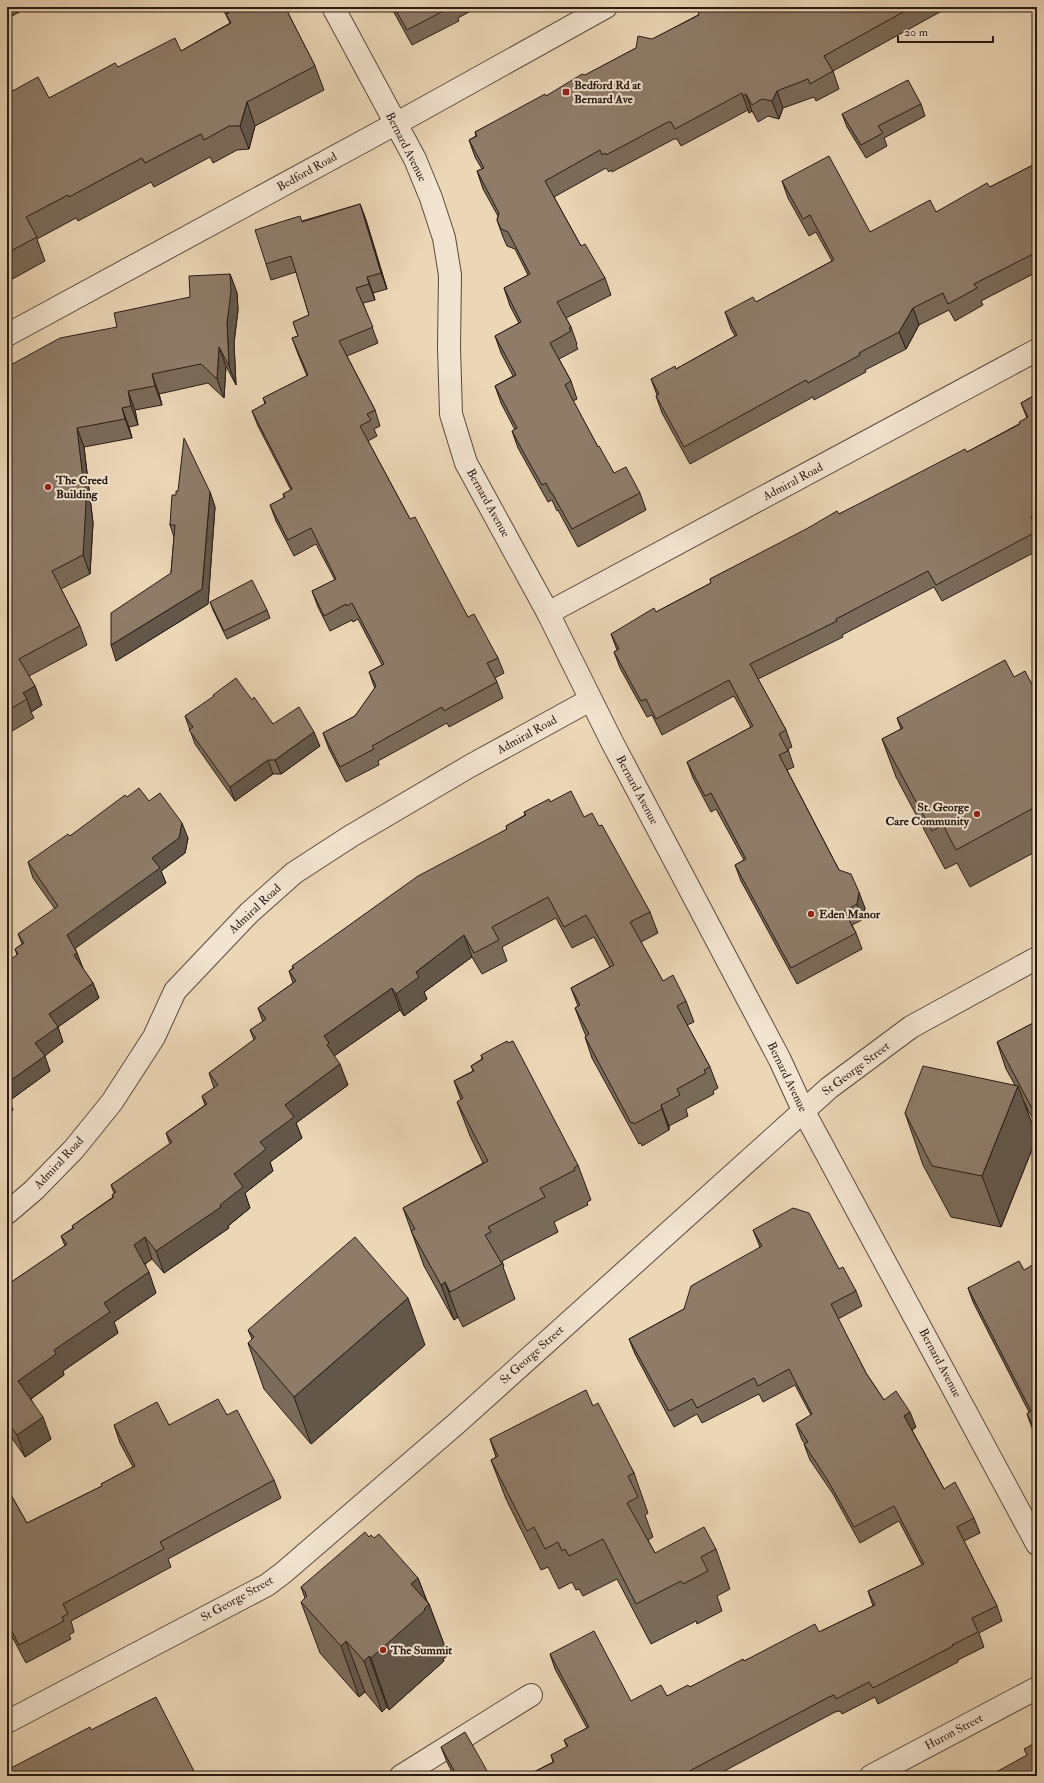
<svg xmlns="http://www.w3.org/2000/svg" width="1044" height="1783" font-family="'IM FELL Double Pica',serif">
	<style>
		.lines { fill: none; stroke-linecap: round; stroke-linejoin: round }
		.minor-casing { stroke: #5a4a3d; stroke-width: 24 }
		.minor { stroke: #f2e4d0; stroke-width: 22 }
		.wall { fill: #7a6b5a; stroke: #291b15 }
		.shaded-wall { fill: #63574a; stroke: #291b15 }
		.building { fill: #8e7c69; stroke: #291b15 }
		.poi-dot { fill: #8f2418; stroke: #f2e4d0; stroke-width: 1.5 }
		.labels { text-anchor: middle; dominant-baseline: central; stroke-width: 4; stroke-linejoin: round; paint-order: stroke }
		.poi-label { font-size: 12px; font-weight: bold; fill: #291b15; stroke: #f2e4d0; text-anchor: start }
		.street-label { font-size: 12px; fill: #291b15; stroke: #f2e4d0 }
	</style>
	<rect width="100%" height="100%" fill="#ebd6b6"/>
	<filter id="stains"><feTurbulence type="fractalNoise" baseFrequency=".005" numOctaves="4"/><feColorMatrix values="0 0 0 0 .2 0 0 0 0 .09 0 0 0 0 .02 0 0 0 .5 -.17"/></filter>
	<radialGradient id="worn" r=".72"><stop offset=".6" stop-color="#630" stop-opacity="0"/><stop offset="1" stop-color="#630" stop-opacity=".3"/></radialGradient>
	<g class="lines">
		<defs>
			<g id="minor">
				<polyline points="333,7 415,159 431,198 444,238 450,275 449,347 451,414 466,463 548,613 612,742 780,1060 803,1110 1037,1544"/>
				<polyline points="7,335 419,111 606,7"/>
				<polyline points="548,613 1037,350"/>
				<polyline points="7,1213 34,1190 74,1149 112,1102 154,1037 175,991 249,913 294,873 351,836 470,766 590,700"/>
				<polyline points="7,1722 267,1585 283,1573 457,1423 829,1088 911,1027 1037,958"/>
				<polyline points="401,1776 531,1695"/>
				<polyline points="871,1776 1037,1688"/>
			</g>
		</defs>
		<use href="#minor" class="minor-casing"/>
		<use href="#minor" class="minor"/>
	</g>
	<g class="wall">
		<polygon points="7,7 28,7 7,19"/>
		<polygon points="222,7 285,7 315,66 324,90 255,126 249,149 237,150 213,163 210,157 154,187 151,182 78,221 76,218 37,239 45,261 7,282 7,94 49,98 118,67 181,51 230,23"/>
		<polygon points="391,7 478,7 458,18 459,21 412,45"/>
		<polygon points="707,7 949,7 833,71 839,89 816,101 814,97 783,108 779,119 768,116 758,122 752,111 749,113 748,110 681,146 677,139 674,139 612,172 611,170 609,172 606,168 554,197 581,246 605,278 611,295 566,318 571,327 577,344 576,345 578,349 559,359 571,381 577,399 573,401 598,447 614,473 640,493 646,510 578,547 558,510 557,511 552,500 548,502 518,448 512,431 515,430 501,403 495,386 513,376 501,353 495,336 519,323 510,306 504,288 528,275 515,249 507,246 503,237 497,220 498,216 483,189 477,171 482,169 475,157 469,140 476,136 475,132 546,96 698,15"/>
		<polygon points="921,104 925,116 884,138 887,146 866,158 847,127 842,114"/>
		<polygon points="1037,163 1037,272 981,301 983,305 955,321 949,310 919,325 906,349 865,370 866,372 814,400 813,397 690,464 662,413 656,396 657,395 651,379 676,369 735,336 731,329 725,312 756,302 832,261 816,232 809,236 788,198 782,181 870,232 936,212 990,187"/>
		<polygon points="360,204 366,220 387,289 373,293 375,300 363,303 378,343 347,356 375,410 380,426 374,429 377,436 368,441 410,519 468,617 498,658 504,673 495,678 497,682 503,698 449,727 447,723 378,761 379,765 346,782 329,749 323,733 355,716 375,689 369,672 382,665 358,619 353,622 352,620 330,631 318,607 312,591 335,580 316,544 294,556 276,521 270,505 284,498 283,494 291,490 258,426 252,411 265,404 263,398 307,376 298,354 292,338 298,336 293,322 309,315 296,272 271,280 266,264 302,221"/>
		<polygon points="230,274 237,293 238,310 234,343 236,385 226,366 224,398 208,383 159,394 162,405 135,410 138,425 129,427 132,438 84,447 93,523 90,574 61,589 80,626 87,645 29,676 35,686 42,705 31,712 34,718 7,734 7,367 117,327 190,297"/>
		<polygon points="1037,394 1037,551 942,601 934,587 842,635 843,637 758,679 786,730 792,747 788,749 794,767 787,770 839,870 865,908 862,920 852,925 856,933 862,949 797,984 741,881 735,865 744,860 716,809 711,812 693,778 687,762 751,727 734,696 662,735 652,715 647,717 620,668 614,652 617,650 611,634 656,612 711,583 710,579 839,514 967,452 1019,424 1027,418 1021,403"/>
		<polygon points="210,492 215,507 208,604 116,661 171,573 174,537 170,525 176,495"/>
		<polygon points="210,602 267,610 270,618 227,639 213,610"/>
		<polygon points="1014,677 1037,694 1037,851 970,887 957,863 945,869 896,777 882,739 901,729 897,718"/>
		<polygon points="213,695 252,700 273,724 320,746 281,774 273,774 235,801 195,744 185,716 214,697"/>
		<polygon points="127,797 149,801 188,838 185,853 161,871 166,883 75,948 77,953 82,967 93,983 99,998 58,1027 63,1042 44,1056 50,1071 9,1101 13,1110 7,1115 17,955 15,949 22,944 18,934 55,909 33,878 28,862 70,836"/>
		<polygon points="550,802 584,817 599,826 650,912 658,933 641,942 663,981 686,1001 694,1022 687,1025 710,1067 718,1088 713,1091 714,1094 686,1109 688,1116 669,1126 669,1130 642,1146 641,1143 639,1144 592,1058 585,1037 586,1036 583,1029 575,1008 578,1006 571,988 610,967 594,937 572,948 556,918 502,947 507,961 482,974 472,957 424,992 427,999 404,1016 400,1010 334,1056 348,1085 296,1123 302,1138 270,1162 273,1171 245,1193 250,1208 228,1226 229,1228 164,1273 152,1259 145,1264 156,1293 114,1322 118,1333 63,1371 64,1375 31,1399 51,1439 25,1457 7,1431 7,1285 65,1246 61,1236 73,1228 72,1226 113,1197 112,1195 114,1193 111,1185 170,1144 166,1133 205,1105 202,1096 214,1088 209,1073 254,1040 250,1030 263,1022 258,1008 293,983 289,971 293,968 292,966 507,829 506,826 525,815 524,812"/>
		<polygon points="1037,1021 1037,1127 1024,1102 1037,1137 1001,1227 951,1217 923,1165 905,1113 1015,1085 1006,1069 997,1042"/>
		<polygon points="481,1055 578,1165 591,1200 587,1202 588,1205 554,1222 558,1232 502,1261 504,1266 503,1267 515,1299 463,1327 458,1317 454,1320 424,1266 403,1208 483,1163 470,1136 457,1102 461,1100 454,1081 473,1071 471,1066 482,1059"/>
		<polygon points="753,1230 839,1269 856,1291 862,1306 838,1319 866,1373 884,1400 916,1427 912,1430 944,1489 974,1518 980,1533 964,1541 997,1606 1002,1621 979,1633 984,1647 958,1660 958,1662 878,1704 875,1697 842,1714 840,1711 835,1712 715,1776 526,1776 553,1762 551,1755 567,1747 564,1740 587,1728 555,1669 550,1654 631,1701 667,1696 690,1687 744,1661 819,1632 873,1606 868,1591 922,1565 899,1521 860,1543 833,1494 810,1460 804,1444 805,1444 802,1440 796,1424 811,1415 795,1385 763,1402 759,1394 702,1423 697,1414 674,1427 635,1354 629,1339 684,1309 760,1247"/>
		<polygon points="1037,1266 1037,1437 1032,1428 1027,1414 1029,1412 973,1302 968,1288"/>
		<polygon points="248,1330 425,1345 311,1444 264,1389 248,1343 252,1339"/>
		<polygon points="593,1406 634,1473 648,1513 645,1515 653,1537 648,1540 655,1553 716,1549 730,1589 717,1596 722,1611 697,1624 696,1621 651,1644 617,1579 583,1596 579,1589 576,1590 572,1582 559,1589 548,1567 541,1570 506,1499 491,1460 496,1457 490,1439"/>
		<polygon points="227,1415 274,1480 281,1498 168,1559 171,1567 71,1621 74,1632 69,1635 71,1639 26,1663 7,1627 7,1488 27,1523 102,1486 101,1484 133,1467 120,1443 114,1425 169,1425"/>
		<polygon points="369,1537 374,1538 418,1578 427,1601 429,1604 448,1655 443,1659 444,1661 389,1710 387,1707 382,1712 365,1692 359,1697 320,1653 301,1602 305,1598 301,1587"/>
		<polygon points="441,1747 490,1776 454,1776 447,1762"/>
	</g>
	<g class="shaded-wall">
		<polygon points="777,91 783,108 779,119 772,101"/>
		<polygon points="746,94 752,111 749,113 743,96"/>
		<polygon points="247,102 255,126 249,149 240,126"/>
		<polygon points="360,204 366,220 387,289 381,273"/>
		<polygon points="230,274 237,293 238,310 234,343 236,385 229,366 227,323"/>
		<polygon points="367,277 373,293 375,300 369,284"/>
		<polygon points="913,308 919,325 906,349 899,332"/>
		<polygon points="219,347 226,366 224,398 217,379"/>
		<polygon points="152,374 159,394 162,405 155,386"/>
		<polygon points="128,391 135,410 138,425 131,406"/>
		<polygon points="122,408 129,427 132,438 125,419"/>
		<polygon points="77,428 84,447 93,523 90,574 83,555"/>
		<polygon points="210,492 215,507 208,604 116,661 111,645 202,589"/>
		<polygon points="35,686 42,705 31,712 27,699 23,693"/>
		<polygon points="314,732 320,746 281,774 275,760"/>
		<polygon points="268,760 273,774 235,801 230,787"/>
		<polygon points="182,823 188,838 185,853 161,871 166,883 73,950 67,935 152,858"/>
		<polygon points="859,892 865,908 862,920 857,904"/>
		<polygon points="464,935 472,957 424,992 427,999 404,1016 396,994 416,972"/>
		<polygon points="77,953 83,968 74,955"/>
		<polygon points="93,983 99,998 58,1027 63,1042 41,1059 35,1043 49,1014"/>
		<polygon points="392,988 400,1010 334,1056 334,1066 324,1036"/>
		<polygon points="45,1056 50,1071 9,1101 13,1110 7,1115 7,1083"/>
		<polygon points="340,1064 348,1085 296,1123 302,1138 270,1162 273,1171 245,1193 250,1208 228,1226 229,1228 164,1273 156,1251 220,1205 234,1174 260,1142 285,1105"/>
		<polygon points="1018,1086 1037,1137 1001,1227 982,1176"/>
		<polygon points="661,1105 669,1126 669,1130 662,1109"/>
		<polygon points="145,1237 152,1259 142,1266 134,1245"/>
		<polygon points="149,1272 156,1293 114,1322 118,1333 63,1371 64,1375 26,1402 18,1381 54,1350 104,1303"/>
		<polygon points="445,1282 458,1317 454,1320 441,1285"/>
		<polygon points="408,1298 425,1345 311,1444 294,1397"/>
		<polygon points="910,1412 916,1427 910,1431 904,1416"/>
		<polygon points="43,1417 51,1439 25,1457 17,1435"/>
		<polygon points="418,1578 428,1605 429,1604 448,1655 443,1659 444,1661 389,1710 371,1658 411,1584"/>
		<polygon points="346,1641 365,1692 359,1697 341,1646"/>
		<polygon points="369,1656 387,1707 382,1712 364,1661"/>
	</g>
	<g class="building">
		<polygon points="226,7 285,7 315,66 247,102 240,126 229,126 204,140 201,134 145,163 142,158 69,197 68,195 26,217 37,237 7,253 7,94 38,77 49,98 115,63 118,67 175,38 181,51 231,23 226,14 229,13"/>
		<polygon points="394,7 451,7 407,30"/>
		<polygon points="707,7 912,7 824,56 833,71 810,84 808,79 777,91 772,101 762,99 752,105 746,94 743,96 742,93 675,129 671,122 668,122 606,155 605,153 602,155 600,150 545,181 581,246 585,244 605,278 557,302 571,327 569,328 571,331 550,343 571,381 565,385 598,447 599,446 614,473 626,467 640,493 572,529 552,493 551,493 546,483 542,485 526,457 512,431 517,428 495,386 516,375 495,336 521,322 504,288 530,274 508,232 501,229 497,220 499,213 477,171 484,168 469,140 477,136 475,132 545,94 546,96 582,74 585,75 636,48 638,36 652,39 699,15 698,13"/>
		<polygon points="908,80 921,104 878,126 883,133 861,145 842,114"/>
		<polygon points="829,156 870,232 930,200 936,212 987,183 990,187 1037,163 1037,252 974,284 977,288 948,304 943,293 913,308 899,332 859,353 860,355 808,383 806,380 684,447 656,396 659,394 651,379 675,366 676,369 737,335 725,312 753,297 756,302 834,260 810,215 803,219 782,181"/>
		<polygon points="360,204 381,273 367,277 369,284 356,288 373,327 339,341 375,410 367,414 371,420 360,426 410,519 415,517 468,617 474,614 498,658 487,663 497,682 444,711 442,707 372,746 374,749 340,767 323,733 355,716 376,686 369,672 384,664 352,603 347,606 346,604 324,616 312,591 336,579 311,528 288,540 270,505 285,497 283,494 292,489 252,411 266,403 263,398 308,375 292,338 298,336 293,322 309,315 291,256 266,264 255,230 300,216 302,222"/>
		<polygon points="230,274 231,291 227,323 229,366 219,347 217,379 201,364 152,374 155,386 128,391 131,406 122,408 125,419 77,428 86,504 83,555 52,571 80,626 19,659 35,686 23,693 27,699 7,711 7,367 60,338 117,327 114,313 190,297 189,276"/>
		<polygon points="1037,394 1037,514 1031,517 1037,528 1037,530 1033,532 1034,533 936,585 928,571 836,619 837,621 750,664 786,730 779,734 788,751 779,755 839,870 851,874 859,892 857,904 844,911 856,933 791,968 735,865 746,859 711,793 705,796 687,762 753,726 729,680 656,719 646,699 641,701 614,652 619,649 611,634 654,608 656,612 711,583 710,579 808,528 837,511 839,514 965,449 967,452 1020,424 1019,422 1028,417 1021,403"/>
		<polygon points="184,438 210,492 202,589 111,645 111,613 171,573 175,525 170,525 172,495 176,495 176,491 178,491"/>
		<polygon points="252,580 267,610 224,631 210,602"/>
		<polygon points="1005,660 1014,677 1025,671 1037,694 1037,806 956,850 943,825 932,831 882,739 903,728 897,718"/>
		<polygon points="236,678 252,700 254,697 273,724 299,707 314,732 275,760 268,760 230,787 189,730 193,727 185,716 214,696 213,695"/>
		<polygon points="139,788 149,801 160,793 182,823 179,838 152,858 160,868 67,935 77,953 74,955 93,983 49,1014 58,1027 35,1043 45,1056 7,1083 7,962 18,954 15,949 24,943 18,934 58,906 28,862 68,834 70,836 125,795 127,797"/>
		<polygon points="571,791 584,817 592,813 599,826 602,825 650,912 630,922 663,981 673,975 686,1001 677,1006 710,1067 704,1070 706,1073 677,1089 680,1095 661,1105 662,1109 634,1124 633,1122 631,1123 585,1037 589,1034 575,1008 580,1005 571,988 614,965 586,915 564,927 548,897 492,927 499,940 474,953 464,935 416,972 419,977 396,994 392,988 324,1036 329,1043 327,1045 340,1064 285,1105 294,1117 260,1142 266,1149 234,1174 243,1187 220,1205 221,1207 156,1251 145,1237 134,1245 149,1272 104,1303 110,1312 54,1350 56,1354 18,1381 43,1417 17,1435 7,1421 7,1285 67,1244 61,1236 74,1228 72,1226 114,1197 112,1195 116,1192 111,1185 172,1142 166,1133 207,1104 202,1096 218,1085 209,1073 256,1038 250,1030 266,1019 258,1008 296,981 289,971 294,968 292,966 418,876 507,829 506,826 526,815 524,812 549,799 550,802"/>
		<polygon points="1037,1021 1037,1118 997,1042"/>
		<polygon points="507,1041 508,1043 513,1041 578,1165 574,1168 575,1170 540,1188 545,1197 488,1227 491,1232 485,1235 502,1264 450,1292 445,1282 441,1285 411,1231 415,1229 403,1208 488,1161 457,1102 463,1098 454,1081 474,1071 471,1066 483,1059 481,1055"/>
		<polygon points="923,1066 1018,1086 982,1176 932,1166 905,1113"/>
		<polygon points="793,1208 809,1213 839,1269 843,1267 856,1291 831,1304 866,1373 884,1400 896,1391 910,1412 904,1416 944,1489 955,1482 974,1518 957,1527 997,1606 972,1618 978,1632 952,1645 953,1646 873,1688 869,1682 836,1699 834,1695 829,1697 680,1776 526,1776 554,1762 551,1755 568,1746 564,1740 589,1727 550,1654 594,1631 631,1701 661,1685 667,1696 688,1685 690,1687 743,1659 744,1661 815,1624 819,1632 875,1605 868,1591 924,1564 894,1506 854,1527 827,1479 804,1444 808,1442 796,1424 812,1414 789,1369 758,1386 754,1378 697,1408 692,1399 669,1411 629,1339 684,1309 691,1286 762,1246 753,1230"/>
		<polygon points="355,1237 408,1298 294,1397 248,1343 254,1337 248,1330"/>
		<polygon points="1019,1261 1024,1270 1036,1263 1037,1266 1037,1433 1027,1414 1031,1411 968,1288"/>
		<polygon points="586,1390 593,1406 598,1403 634,1473 628,1476 638,1497 627,1503 655,1553 704,1527 716,1549 701,1557 708,1571 683,1584 681,1581 636,1604 603,1539 569,1556 565,1549 562,1551 558,1542 545,1549 534,1527 527,1531 491,1460 498,1456 490,1439"/>
		<polygon points="218,1399 227,1415 237,1410 274,1480 160,1542 164,1549 63,1604 68,1614 62,1617 64,1621 19,1645 7,1622 7,1488 27,1523 102,1486 101,1484 135,1466 114,1425 157,1402 169,1425"/>
		<polygon points="365,1532 369,1537 371,1535 374,1538 379,1534 418,1578 411,1584 429,1604 424,1609 425,1610 371,1658 369,1656 364,1661 346,1641 341,1646 301,1602 307,1596 305,1594 306,1593 301,1587"/>
		<polygon points="156,1697 196,1775 194,1776 7,1776 7,1770 90,1727 91,1730"/>
		<polygon points="465,1732 490,1776 457,1776 441,1747"/>
		<polygon points="1037,1742 1037,1776 989,1776 1027,1755 1024,1749"/>
	</g>
	<g class="poi-dot">
		<rect x="562" y="88" width="8" height="8" rx="2"/>
		<circle cx="48" cy="487" r="4"/>
		<circle cx="977" cy="814" r="4"/>
		<circle cx="811" cy="914" r="4"/>
		<circle cx="383" cy="1650" r="4"/>
	</g>
	<g class="labels">
		<g class="poi-label">
			<text x="574" y="85">Bedford Rd at<tspan x="574" dy="14">Bernard Ave</tspan></text>
			<text x="56" y="480">The Creed<tspan x="56" dy="14">Building</tspan></text>
			<text x="969" y="807" text-anchor="end">St. George<tspan x="969" dy="14">Care Community</tspan></text>
			<text x="819" y="914">Eden Manor</text>
			<text x="391" y="1650">The Summit</text>
		</g>
		<g class="street-label">
			<text transform="translate(406 147) rotate(63)">Bernard Avenue</text>
			<text transform="translate(307 172) rotate(-29)">Bedford Road</text>
			<text transform="translate(793 482) rotate(-28)">Admiral Road</text>
			<text transform="translate(488 503) rotate(61)">Bernard Avenue</text>
			<text transform="translate(527 735) rotate(-29)">Admiral Road</text>
			<text transform="translate(637 790) rotate(62)">Bernard Avenue</text>
			<text transform="translate(255 909) rotate(-43)">Admiral Road</text>
			<text transform="translate(856 1069) rotate(-37)">St George Street</text>
			<text transform="translate(787 1077) rotate(64)">Bernard Avenue</text>
			<text transform="translate(59 1163) rotate(-47)">Admiral Road</text>
			<text transform="translate(532 1355) rotate(-42)">St George Street</text>
			<text transform="translate(940 1363) rotate(62)">Bernard Avenue</text>
			<text transform="translate(237 1599) rotate(-29)">St George Street</text>
			<text transform="translate(954 1732) rotate(-28)">Huron Street</text>
		</g>
	</g>
	<rect width="1044" height="1783" fill="none" stroke="#ebd6b6" stroke-width="24"/>
	<rect x="8" y="8" width="1028" height="1767" fill="none" stroke="#291b15" stroke-width="2"/>
	<rect x="12" y="12" width="1020" height="1759" fill="none" stroke="#291b15"/>
	<path d="M898 36v6h95v-6" fill="none" stroke="#291b15" stroke-width="2"/>
	<text x="904" y="36" font-size="12" fill="#291b15" stroke="#f2e4d0" stroke-width="3" paint-order="stroke">20 m</text>
	<rect width="100%" height="100%" filter="url(#stains)"/>
	<rect width="100%" height="100%" fill="url(#worn)"/>
</svg>
